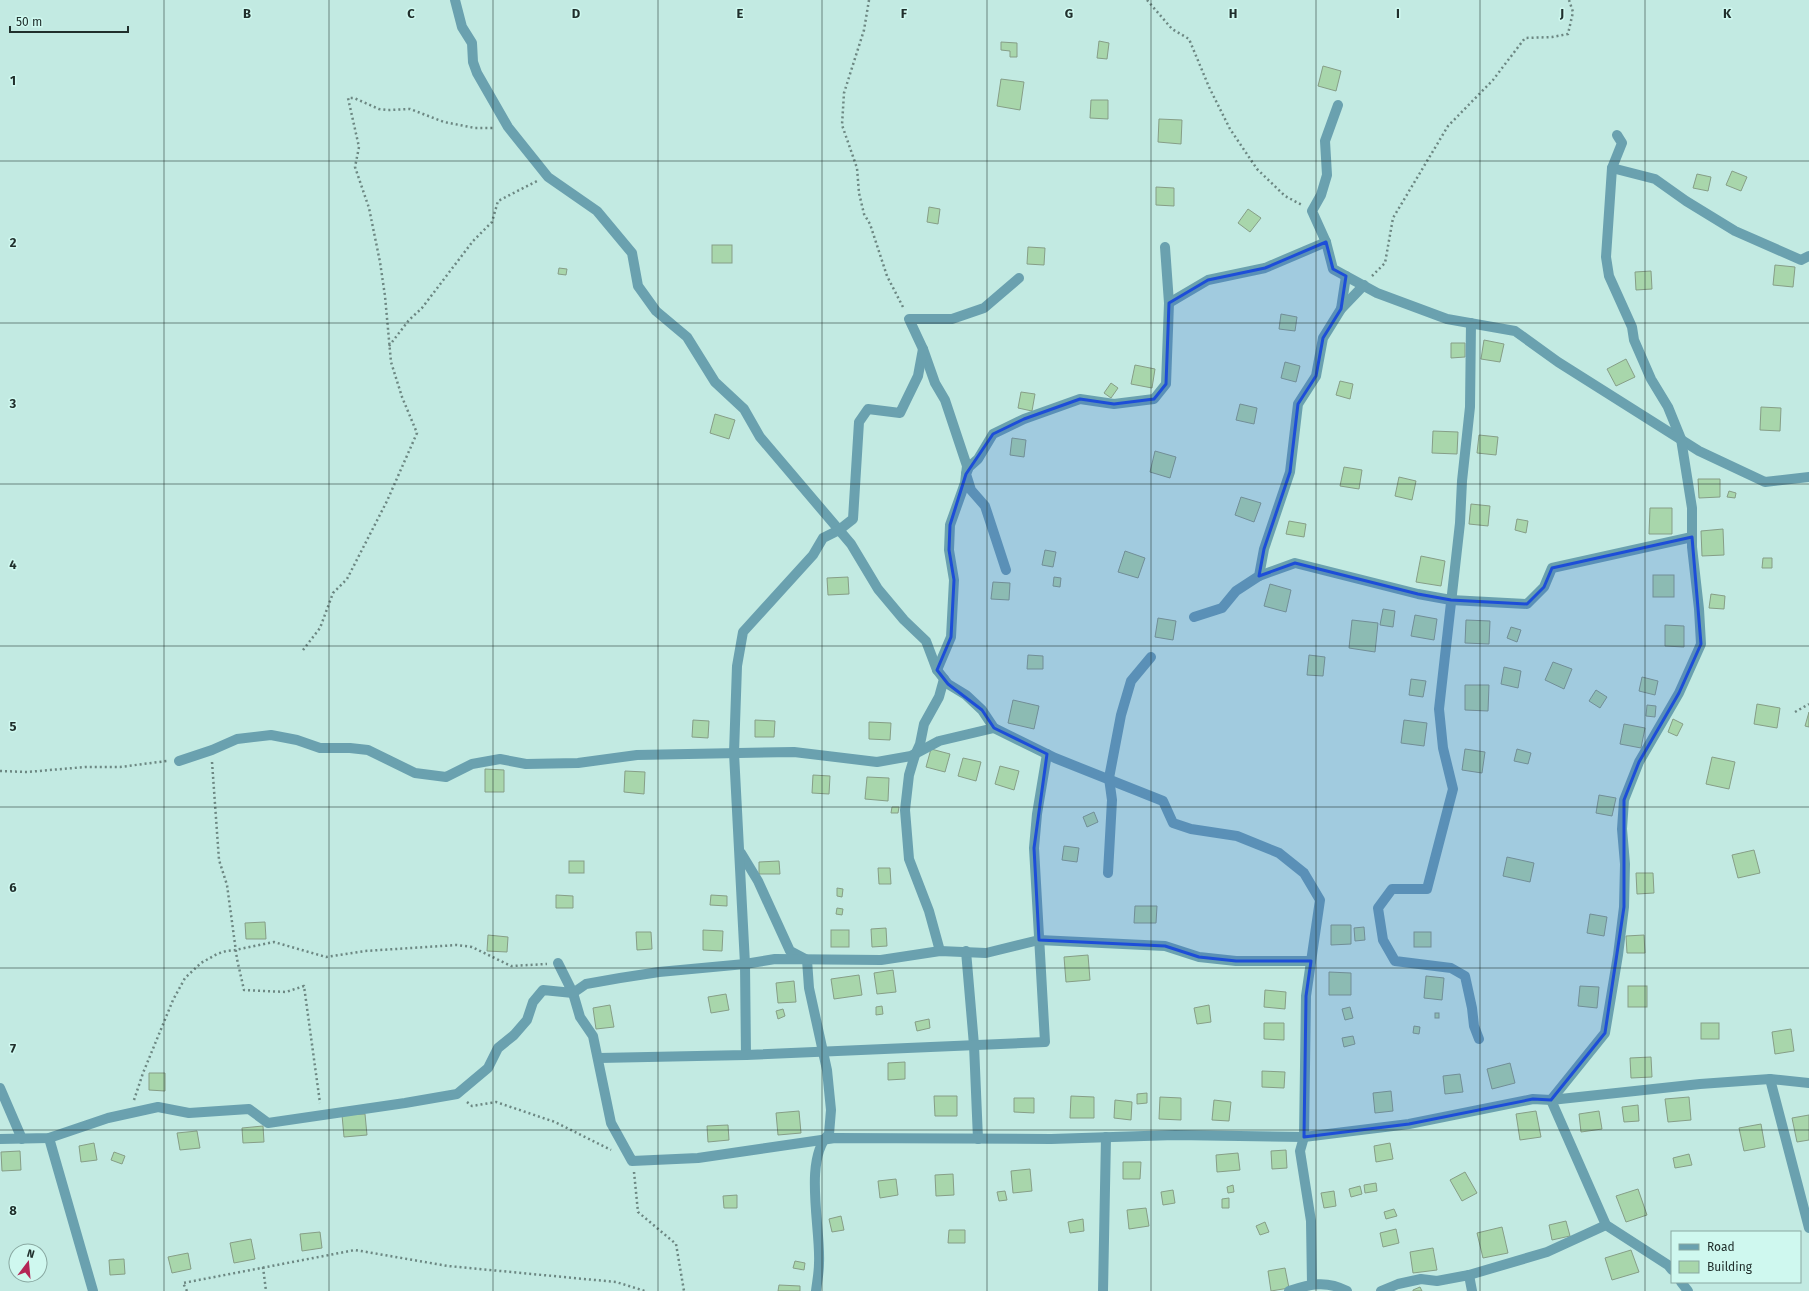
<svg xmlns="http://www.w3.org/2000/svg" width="1809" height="1291" font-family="'Fira Sans',sans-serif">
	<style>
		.building { fill: #a8d6ab; stroke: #869e87 }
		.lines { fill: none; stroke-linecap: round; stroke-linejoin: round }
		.path { stroke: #6c8782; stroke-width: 2.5; stroke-dasharray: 2 3; stroke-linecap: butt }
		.street { stroke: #6aa1af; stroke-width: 10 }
		.marked { fill: #1d4ed8; fill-opacity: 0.2; stroke: #1d4ed8; stroke-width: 3; stroke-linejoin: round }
		.grid { fill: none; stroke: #202f2c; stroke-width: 1; stroke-opacity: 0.55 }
		.grid-label { font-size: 13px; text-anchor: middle; font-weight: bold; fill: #202f2c; stroke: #cff8ef; stroke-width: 3; stroke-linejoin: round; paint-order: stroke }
	</style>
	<rect width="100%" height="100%" fill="#c2eae2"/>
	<g class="building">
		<polygon points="1099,41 1109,43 1107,59 1097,58"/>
		<polygon points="1001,42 1017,43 1017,57 1010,57 1010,51 1001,50"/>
		<polygon points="1323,66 1341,71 1336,91 1318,86"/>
		<polygon points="1001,79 1024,82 1020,110 997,106"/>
		<polygon points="1091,100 1108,100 1108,119 1090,118"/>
		<polygon points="1159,119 1182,120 1181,144 1158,142"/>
		<polygon points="1732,171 1747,177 1741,191 1726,185"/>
		<polygon points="1697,174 1711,177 1708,191 1693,188"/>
		<polygon points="1156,187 1174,188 1174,206 1156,205"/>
		<polygon points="929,207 940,209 938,224 927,222"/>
		<polygon points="1248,209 1261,218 1250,232 1238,223"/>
		<rect x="712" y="245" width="20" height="18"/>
		<polygon points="1028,247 1045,248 1044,265 1027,264"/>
		<polygon points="1775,265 1795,267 1793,287 1773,285"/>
		<polygon points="559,268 567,269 566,275 558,274"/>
		<polygon points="1651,271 1652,289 1636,290 1635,272"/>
		<polygon points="1281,314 1297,317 1295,331 1279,329"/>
		<polygon points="1484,340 1504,344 1500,362 1481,359"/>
		<polygon points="1451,343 1465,343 1465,357 1451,358"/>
		<polygon points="1626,359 1635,377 1616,386 1607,369"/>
		<polygon points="1285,362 1300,366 1296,382 1281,378"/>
		<polygon points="1135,365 1155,369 1152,388 1131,384"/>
		<polygon points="1340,381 1353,384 1350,399 1336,395"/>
		<polygon points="1111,383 1118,388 1111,398 1104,393"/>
		<polygon points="1021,392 1035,394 1032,411 1018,408"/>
		<polygon points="1240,404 1257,408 1254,424 1236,420"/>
		<polygon points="1761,407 1781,408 1780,431 1760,430"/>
		<polygon points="715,414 735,420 729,439 710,433"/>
		<polygon points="1433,431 1458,432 1457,454 1432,453"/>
		<polygon points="1479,435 1498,437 1496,455 1477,453"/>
		<polygon points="1012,438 1026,440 1024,457 1010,455"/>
		<polygon points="1155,451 1176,457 1170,478 1150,472"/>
		<polygon points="1344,467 1362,470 1359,489 1340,486"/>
		<polygon points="1399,477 1416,481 1412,500 1395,496"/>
		<polygon points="1698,479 1720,479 1720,497 1699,498"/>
		<polygon points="1729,491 1736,493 1735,498 1727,497"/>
		<polygon points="1241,497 1261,503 1254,522 1235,515"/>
		<polygon points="1471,504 1490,506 1488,526 1469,524"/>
		<polygon points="1650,508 1672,508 1672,534 1649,534"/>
		<polygon points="1517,519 1528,521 1526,533 1515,530"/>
		<polygon points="1289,521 1306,524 1304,537 1286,534"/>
		<polygon points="1723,529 1724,555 1702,556 1701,531"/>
		<polygon points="1045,550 1056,552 1053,567 1042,565"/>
		<polygon points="1125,551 1145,558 1138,578 1118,572"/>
		<polygon points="1421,556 1445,561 1441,586 1416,582"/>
		<polygon points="1763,558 1772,558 1772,568 1762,568"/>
		<rect x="1653" y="575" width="21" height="22"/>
		<polygon points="848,577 849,594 828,595 827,578"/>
		<polygon points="1054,577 1061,578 1060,587 1053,586"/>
		<polygon points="993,582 1010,583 1009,600 991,599"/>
		<polygon points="1270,584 1291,590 1286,612 1264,606"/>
		<polygon points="1711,594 1725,596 1724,609 1709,608"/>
		<polygon points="1383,609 1395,611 1393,627 1380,625"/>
		<polygon points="1415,615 1437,619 1434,640 1411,636"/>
		<polygon points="1158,618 1176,621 1173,640 1155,637"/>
		<polygon points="1352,620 1378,623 1375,652 1349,648"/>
		<polygon points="1466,620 1490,621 1489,644 1465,643"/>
		<polygon points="1665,625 1684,626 1684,647 1665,646"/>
		<polygon points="1511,627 1521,630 1517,642 1507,638"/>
		<polygon points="1028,655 1043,656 1043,669 1027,669"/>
		<polygon points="1309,655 1325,657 1323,676 1307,675"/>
		<polygon points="1553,662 1572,669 1564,689 1545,680"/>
		<polygon points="1504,667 1521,671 1518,688 1501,684"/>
		<polygon points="1642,677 1658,681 1655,695 1639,691"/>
		<polygon points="1411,679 1426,681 1423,697 1409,695"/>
		<polygon points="1465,685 1489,685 1488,711 1465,710"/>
		<polygon points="1596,690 1607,697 1600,708 1589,701"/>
		<polygon points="1013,700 1039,706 1034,729 1008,723"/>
		<polygon points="1757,704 1780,708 1777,728 1754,724"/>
		<polygon points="1647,705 1656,706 1655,717 1646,716"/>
		<polygon points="1809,712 1809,727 1805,726"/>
		<polygon points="1673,719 1683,724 1677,736 1668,732"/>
		<polygon points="693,720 709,721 708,738 692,737"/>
		<polygon points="755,720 775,721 774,737 755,737"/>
		<polygon points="1404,720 1427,723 1424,746 1401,743"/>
		<polygon points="869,722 891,723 890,740 869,739"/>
		<polygon points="1624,724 1645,728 1641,748 1620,744"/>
		<polygon points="931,749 950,754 945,772 926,767"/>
		<polygon points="1465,749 1485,752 1482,773 1462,770"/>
		<polygon points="1517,749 1531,753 1528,764 1514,761"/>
		<polygon points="1712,757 1735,762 1729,789 1706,784"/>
		<polygon points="963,758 981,762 976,781 958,776"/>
		<polygon points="1000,766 1019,771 1014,790 995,784"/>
		<polygon points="485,769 504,770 504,792 485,792"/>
		<polygon points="625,771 645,772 644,794 624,792"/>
		<polygon points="813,775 830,776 829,794 812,793"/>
		<polygon points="867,777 889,778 888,801 865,799"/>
		<polygon points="1599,795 1616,798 1612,816 1596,813"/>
		<polygon points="892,807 899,807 898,813 891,813"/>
		<polygon points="1094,812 1098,822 1087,827 1083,817"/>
		<polygon points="1064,846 1079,848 1077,862 1062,860"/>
		<polygon points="1754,850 1760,873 1738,878 1732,855"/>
		<polygon points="1507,857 1534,863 1530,882 1503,876"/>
		<rect x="569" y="861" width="15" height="12"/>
		<polygon points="779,861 780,874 759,874 759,862"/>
		<polygon points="878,868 890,868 891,884 879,884"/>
		<polygon points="1636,873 1653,873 1654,893 1637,894"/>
		<polygon points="837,888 843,889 842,897 837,896"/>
		<polygon points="556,895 573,896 573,908 556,908"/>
		<polygon points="711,895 727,896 727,906 710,905"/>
		<polygon points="1135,906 1157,906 1156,923 1134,923"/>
		<polygon points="837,908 843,909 842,915 836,914"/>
		<polygon points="1590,914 1607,917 1604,936 1587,933"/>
		<polygon points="265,922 266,939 246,939 245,923"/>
		<polygon points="1331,925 1351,925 1351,944 1331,945"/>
		<polygon points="1364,927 1365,940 1355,941 1354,928"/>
		<polygon points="886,928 887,946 872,947 871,929"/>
		<polygon points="703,930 723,931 722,951 703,950"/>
		<rect x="831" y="930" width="18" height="17"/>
		<polygon points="636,932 651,932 652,949 637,950"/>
		<rect x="1414" y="932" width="17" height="15"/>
		<polygon points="488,935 508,937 507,952 487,951"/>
		<polygon points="1644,935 1645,953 1627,953 1626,936"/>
		<polygon points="1088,955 1090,980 1066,982 1064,957"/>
		<polygon points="893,970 896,992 877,994 874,973"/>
		<polygon points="1329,972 1351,973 1351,995 1329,995"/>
		<polygon points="859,975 862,995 834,999 831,979"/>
		<polygon points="1426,976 1444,978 1442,1000 1424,998"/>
		<polygon points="794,981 796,1002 778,1003 776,983"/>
		<polygon points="1580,986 1599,987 1597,1008 1578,1006"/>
		<rect x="1628" y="986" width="19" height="21"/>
		<polygon points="1265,990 1286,992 1285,1009 1264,1007"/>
		<polygon points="726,994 729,1010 711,1013 708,997"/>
		<polygon points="610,1005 614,1027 596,1029 593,1008"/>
		<polygon points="1209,1005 1211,1022 1197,1024 1194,1008"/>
		<polygon points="882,1006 883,1014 876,1015 876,1007"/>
		<polygon points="1350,1007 1353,1018 1345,1020 1342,1009"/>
		<polygon points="783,1009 785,1016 778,1019 776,1011"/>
		<rect x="1435" y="1013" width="4" height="5"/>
		<polygon points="929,1019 930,1028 917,1031 915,1022"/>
		<polygon points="1264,1023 1284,1023 1284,1040 1264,1039"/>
		<rect x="1701" y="1023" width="18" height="16"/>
		<polygon points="1414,1026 1420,1027 1419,1034 1413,1033"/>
		<polygon points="1791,1029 1794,1051 1775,1054 1772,1032"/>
		<polygon points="1353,1036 1355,1044 1344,1047 1342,1038"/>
		<polygon points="1651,1057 1652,1077 1631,1078 1630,1058"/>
		<polygon points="905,1062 905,1079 888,1080 888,1063"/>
		<polygon points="1510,1063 1515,1083 1492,1089 1487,1069"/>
		<polygon points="1262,1071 1285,1072 1284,1088 1262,1087"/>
		<polygon points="149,1073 165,1073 165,1091 149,1090"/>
		<polygon points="1460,1074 1463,1092 1445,1094 1443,1076"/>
		<polygon points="1391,1091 1393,1111 1375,1113 1373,1093"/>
		<polygon points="1147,1093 1147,1103 1137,1104 1137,1094"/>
		<polygon points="934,1096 957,1096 957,1116 935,1116"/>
		<polygon points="1071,1096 1094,1097 1094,1118 1070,1118"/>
		<polygon points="1160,1097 1181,1098 1181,1120 1159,1119"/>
		<polygon points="1689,1097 1691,1120 1668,1122 1665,1099"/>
		<polygon points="1014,1098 1034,1098 1034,1113 1014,1112"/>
		<polygon points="1115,1100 1132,1102 1131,1120 1114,1118"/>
		<polygon points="1214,1100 1231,1102 1229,1121 1212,1120"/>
		<polygon points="1638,1105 1639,1121 1624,1122 1622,1107"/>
		<polygon points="799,1111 801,1133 778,1135 776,1113"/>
		<polygon points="1536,1111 1541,1137 1520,1140 1516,1114"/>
		<polygon points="1599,1111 1602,1129 1581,1132 1579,1114"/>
		<polygon points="365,1114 367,1135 344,1137 342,1115"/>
		<polygon points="1809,1115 1809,1140 1797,1142 1792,1118"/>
		<polygon points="1761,1124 1765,1147 1744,1151 1739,1128"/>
		<polygon points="728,1125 729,1140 708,1142 707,1126"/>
		<polygon points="263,1126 264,1142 243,1143 242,1128"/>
		<polygon points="197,1131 200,1148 180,1150 177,1133"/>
		<polygon points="94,1143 97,1160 81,1162 79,1146"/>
		<polygon points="1390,1143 1393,1159 1376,1162 1374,1146"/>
		<polygon points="1286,1150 1287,1168 1272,1169 1271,1151"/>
		<polygon points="20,1151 21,1170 2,1171 1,1152"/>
		<polygon points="114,1152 125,1156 122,1164 111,1160"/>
		<polygon points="1238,1153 1240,1170 1217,1172 1216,1155"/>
		<polygon points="1689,1154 1692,1165 1675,1168 1673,1158"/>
		<polygon points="1123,1162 1141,1162 1140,1179 1123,1179"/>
		<polygon points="1030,1169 1032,1191 1013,1193 1011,1171"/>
		<polygon points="1465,1172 1477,1193 1462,1201 1450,1180"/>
		<polygon points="953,1174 954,1195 936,1196 935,1175"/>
		<polygon points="896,1179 898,1195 880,1198 878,1181"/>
		<polygon points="1376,1183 1377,1191 1365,1193 1364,1185"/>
		<polygon points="1233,1185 1234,1192 1228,1193 1227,1187"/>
		<polygon points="1360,1186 1362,1194 1351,1197 1349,1189"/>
		<polygon points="1638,1189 1647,1215 1626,1222 1616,1196"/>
		<polygon points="1173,1190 1175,1203 1163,1205 1161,1192"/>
		<polygon points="1005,1191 1007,1200 999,1201 997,1192"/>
		<polygon points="1334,1191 1336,1206 1324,1208 1321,1193"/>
		<polygon points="737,1195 737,1208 724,1208 723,1196"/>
		<polygon points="1229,1198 1229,1208 1222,1208 1222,1199"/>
		<polygon points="1146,1208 1149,1226 1129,1229 1127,1210"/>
		<polygon points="1394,1209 1397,1216 1386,1219 1384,1212"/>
		<polygon points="841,1216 844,1230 832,1232 829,1219"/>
		<polygon points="1083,1219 1084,1231 1070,1233 1068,1222"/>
		<polygon points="1566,1221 1570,1236 1552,1240 1549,1225"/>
		<polygon points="1265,1222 1269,1232 1260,1235 1256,1226"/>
		<polygon points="1502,1227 1508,1253 1483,1258 1477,1233"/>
		<polygon points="1396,1229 1399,1243 1383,1247 1380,1233"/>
		<polygon points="949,1230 965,1230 965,1243 948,1243"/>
		<polygon points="320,1232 322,1248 302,1251 300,1234"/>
		<polygon points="251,1239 255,1259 234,1263 230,1243"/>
		<polygon points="1433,1248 1437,1270 1413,1273 1410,1252"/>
		<polygon points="1631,1250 1639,1272 1612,1280 1605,1258"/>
		<polygon points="188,1253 191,1269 172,1273 168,1257"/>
		<polygon points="124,1259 125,1274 110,1275 109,1260"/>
		<polygon points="795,1261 805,1263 804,1270 793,1268"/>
		<polygon points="1285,1268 1289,1288 1271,1291 1268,1271"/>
		<polygon points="779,1285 800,1286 800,1291 778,1291"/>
		<polygon points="1420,1287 1422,1291 1413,1291 1413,1290"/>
	</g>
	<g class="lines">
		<g class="path">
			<polyline points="869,0 864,30 844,93 842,125 857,168 859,193 864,214 870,224 887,276 904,309"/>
			<polyline points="1147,0 1172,29 1189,39 1209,87 1230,129 1257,169 1285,196 1302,205"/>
			<polyline points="1372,276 1385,263 1393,218 1448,126 1493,80 1525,38 1552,37 1568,34 1573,12 1569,0"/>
			<polyline points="389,346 409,320 422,308 473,241 492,222 498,201 537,181"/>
			<polyline points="303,650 320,628 333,593 347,579 387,501 417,433 402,397 391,362 385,296 380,262 369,208 355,167 359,147 348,98 354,98 379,109 388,110 410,109 444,122 475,128 494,128"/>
			<polyline points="1795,712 1809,704"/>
			<polyline points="212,762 219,860 227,885 237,959 244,990 286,992 304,986 320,1103"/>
			<polyline points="0,771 27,772 85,767 120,767 167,761"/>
			<polyline points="134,1100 143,1073 173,1000 185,978 201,963 217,954 226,951 235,950 274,942 326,957 365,951 457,945 472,947 511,966 547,964"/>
			<polyline points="467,1102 472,1106 496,1102 555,1122 611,1150"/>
			<polyline points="634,1172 638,1212 676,1244 684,1291"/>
			<polyline points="263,1267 266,1291"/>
			<polyline points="187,1291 183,1283 355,1250 448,1266 616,1282 645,1291"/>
		</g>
		<g class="street">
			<polyline points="455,0 462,27 472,43 473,62 477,73 508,127 548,177 597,211 632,253 638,286 656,311 687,337 715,382 744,409 760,437 851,544 878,589 904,620 926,641 937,670 948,684 966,695 982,710 994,728 1055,758 1163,801 1173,823 1191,829 1237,836 1279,853 1304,873 1320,900 1306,996 1304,1137 1300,1151 1311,1221 1312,1284"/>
			<polyline points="1338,105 1325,141 1327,175 1321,195 1312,211 1326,242 1333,269 1377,293 1447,319 1515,331 1558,362 1699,451 1765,482 1809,477"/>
			<polyline points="1612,168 1655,179 1686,201 1735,231 1801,260 1809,256"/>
			<polyline points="1169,303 1208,280 1265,268 1326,242"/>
			<polyline points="1341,309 1346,276"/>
			<polyline points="1471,323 1470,407 1462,481 1460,523 1439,709 1443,748 1453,789 1427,889 1392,889 1378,908 1383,940 1395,961 1451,968 1465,976 1472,1008 1474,1026 1479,1039"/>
			<polyline points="1006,570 985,506 971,490 966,474 969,467 978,459 993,434 1024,419 1080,399 1114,404 1154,399 1166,384 1169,303 1165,247"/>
			<polyline points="1259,576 1295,563 1418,594 1451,600 1527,604 1544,587 1552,568 1692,537"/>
			<polyline points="1194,617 1222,608 1236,591 1259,576 1264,549 1290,472 1298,404 1316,376 1323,338 1341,309 1364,285"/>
			<polyline points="937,670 951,637 954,580 949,550 950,525 965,483 967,466 945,400 935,383 923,349 909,319 952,319 984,308 1019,278"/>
			<polyline points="179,761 212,750 237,739 271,735 297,740 320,748 350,748 368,750 415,773 446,777 472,764 500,759 526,764 578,763 637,755 794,752 877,762 911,756 939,741 994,728"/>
			<path d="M741,853L758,881L790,951L807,960L809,988L827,1070L831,1110L829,1134C803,1159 821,1229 819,1263C819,1273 817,1282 816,1291"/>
			<polyline points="1108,873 1112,800 1109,778 1121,715 1131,681 1151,657"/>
			<polyline points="940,951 929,911 909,859 905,810 909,775 915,755 920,744 924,724 939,697 944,679"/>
			<polyline points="966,951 974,1045 978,1139"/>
			<polyline points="558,963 573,993 580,1017 593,1036 611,1123 632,1161 698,1158 835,1138 1051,1139 1175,1135 1304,1137 1409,1124 1533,1099 1551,1100 1700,1084 1770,1079 1809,1083"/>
			<polyline points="746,1055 745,964 734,753 737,666 743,632 813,555 823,538 839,530 853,519 859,422 868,409 900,413 918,376 923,349"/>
			<polyline points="599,1058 746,1055 1045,1042 1034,848 1037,814 1047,754"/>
			<polyline points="1770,1079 1809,1228"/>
			<polyline points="0,1088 22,1139"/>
			<polyline points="1551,1100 1605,1033 1618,955 1624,907 1625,864 1622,829 1624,800 1639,762 1679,693 1701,644 1699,609 1692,547 1692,508 1681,439 1668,407 1651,379 1634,340 1632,327 1609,276 1606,257 1612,168 1622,143 1617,135"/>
			<polyline points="1551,1100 1606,1225 1668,1265 1672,1270"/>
			<polyline points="49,1138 93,1291"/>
			<polyline points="0,1139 49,1138 108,1118 158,1107 189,1113 249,1109 268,1123 405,1103 457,1094 488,1068 498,1048 514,1035 527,1020 533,1002 543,990 573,993 586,984 620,978 659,972 745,964 775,959 881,960 940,951 986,953 1039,940 1165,946 1199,957 1236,961 1311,961"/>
			<polyline points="1469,1275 1472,1291"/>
			<polyline points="1681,1282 1688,1291"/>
			<polyline points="1103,1291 1106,1137"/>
			<path d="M1289,1291C1310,1284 1326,1280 1347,1291"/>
			<polyline points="1381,1291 1398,1284 1421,1279 1437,1281 1469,1275 1547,1252 1606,1225"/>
		</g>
	</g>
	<path class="marked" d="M1326,242L1333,269L1346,276L1341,309L1323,338L1316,376L1298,404L1290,472L1264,549L1259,576L1295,563L1418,594L1451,600L1527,604L1544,587L1552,568L1692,537L1701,644L1679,693L1639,762L1624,800V907L1605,1033L1551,1100L1533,1099L1409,1124L1304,1137L1306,996L1311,961H1236L1199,957L1165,946L1039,940L1034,848L1047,754L994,728L982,710L948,684L937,670L951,637L954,580L949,550L950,525L966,474L993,434L1024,419L1080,399L1114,404L1154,399L1166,384L1169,303L1208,280L1265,268Z"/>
	<path class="grid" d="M164,0V1291M329,0V1291M493,0V1291M658,0V1291M822,0V1291M987,0V1291M1151,0V1291M1316,0V1291M1480,0V1291M1645,0V1291M0,161H1809M0,323H1809M0,484H1809M0,646H1809M0,807H1809M0,968H1809M0,1130H1809"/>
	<g class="grid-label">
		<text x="247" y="18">B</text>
		<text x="411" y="18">C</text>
		<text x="576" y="18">D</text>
		<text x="740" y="18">E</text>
		<text x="904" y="18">F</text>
		<text x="1069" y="18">G</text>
		<text x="1233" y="18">H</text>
		<text x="1398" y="18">I</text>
		<text x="1562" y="18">J</text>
		<text x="1727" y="18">K</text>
		<text x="13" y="85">1</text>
		<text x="13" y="247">2</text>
		<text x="13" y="408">3</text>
		<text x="13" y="569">4</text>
		<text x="13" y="731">5</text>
		<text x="13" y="892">6</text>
		<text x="13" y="1053">7</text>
		<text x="13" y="1215">8</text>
	</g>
	<rect x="1671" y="1231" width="130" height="52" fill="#cff8ef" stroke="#89a8a1"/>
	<rect x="1679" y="1244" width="20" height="6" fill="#6aa1af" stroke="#89a8a1"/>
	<text x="1707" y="1251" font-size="12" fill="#202f2c">Road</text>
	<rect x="1679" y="1261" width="20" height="12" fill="#a8d6ab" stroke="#89a8a1"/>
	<text x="1707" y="1271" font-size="12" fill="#202f2c">Building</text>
	<g transform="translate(28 1263) rotate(16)"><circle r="19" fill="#cff8ef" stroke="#89a8a1"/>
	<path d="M0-3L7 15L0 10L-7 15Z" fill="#b42556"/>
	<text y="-6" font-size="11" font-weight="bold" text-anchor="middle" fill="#202f2c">N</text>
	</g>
	<path d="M10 26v6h118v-6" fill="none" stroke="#202f2c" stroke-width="2"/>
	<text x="16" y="26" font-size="12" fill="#202f2c" stroke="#cff8ef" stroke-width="3" paint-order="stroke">50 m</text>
</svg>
